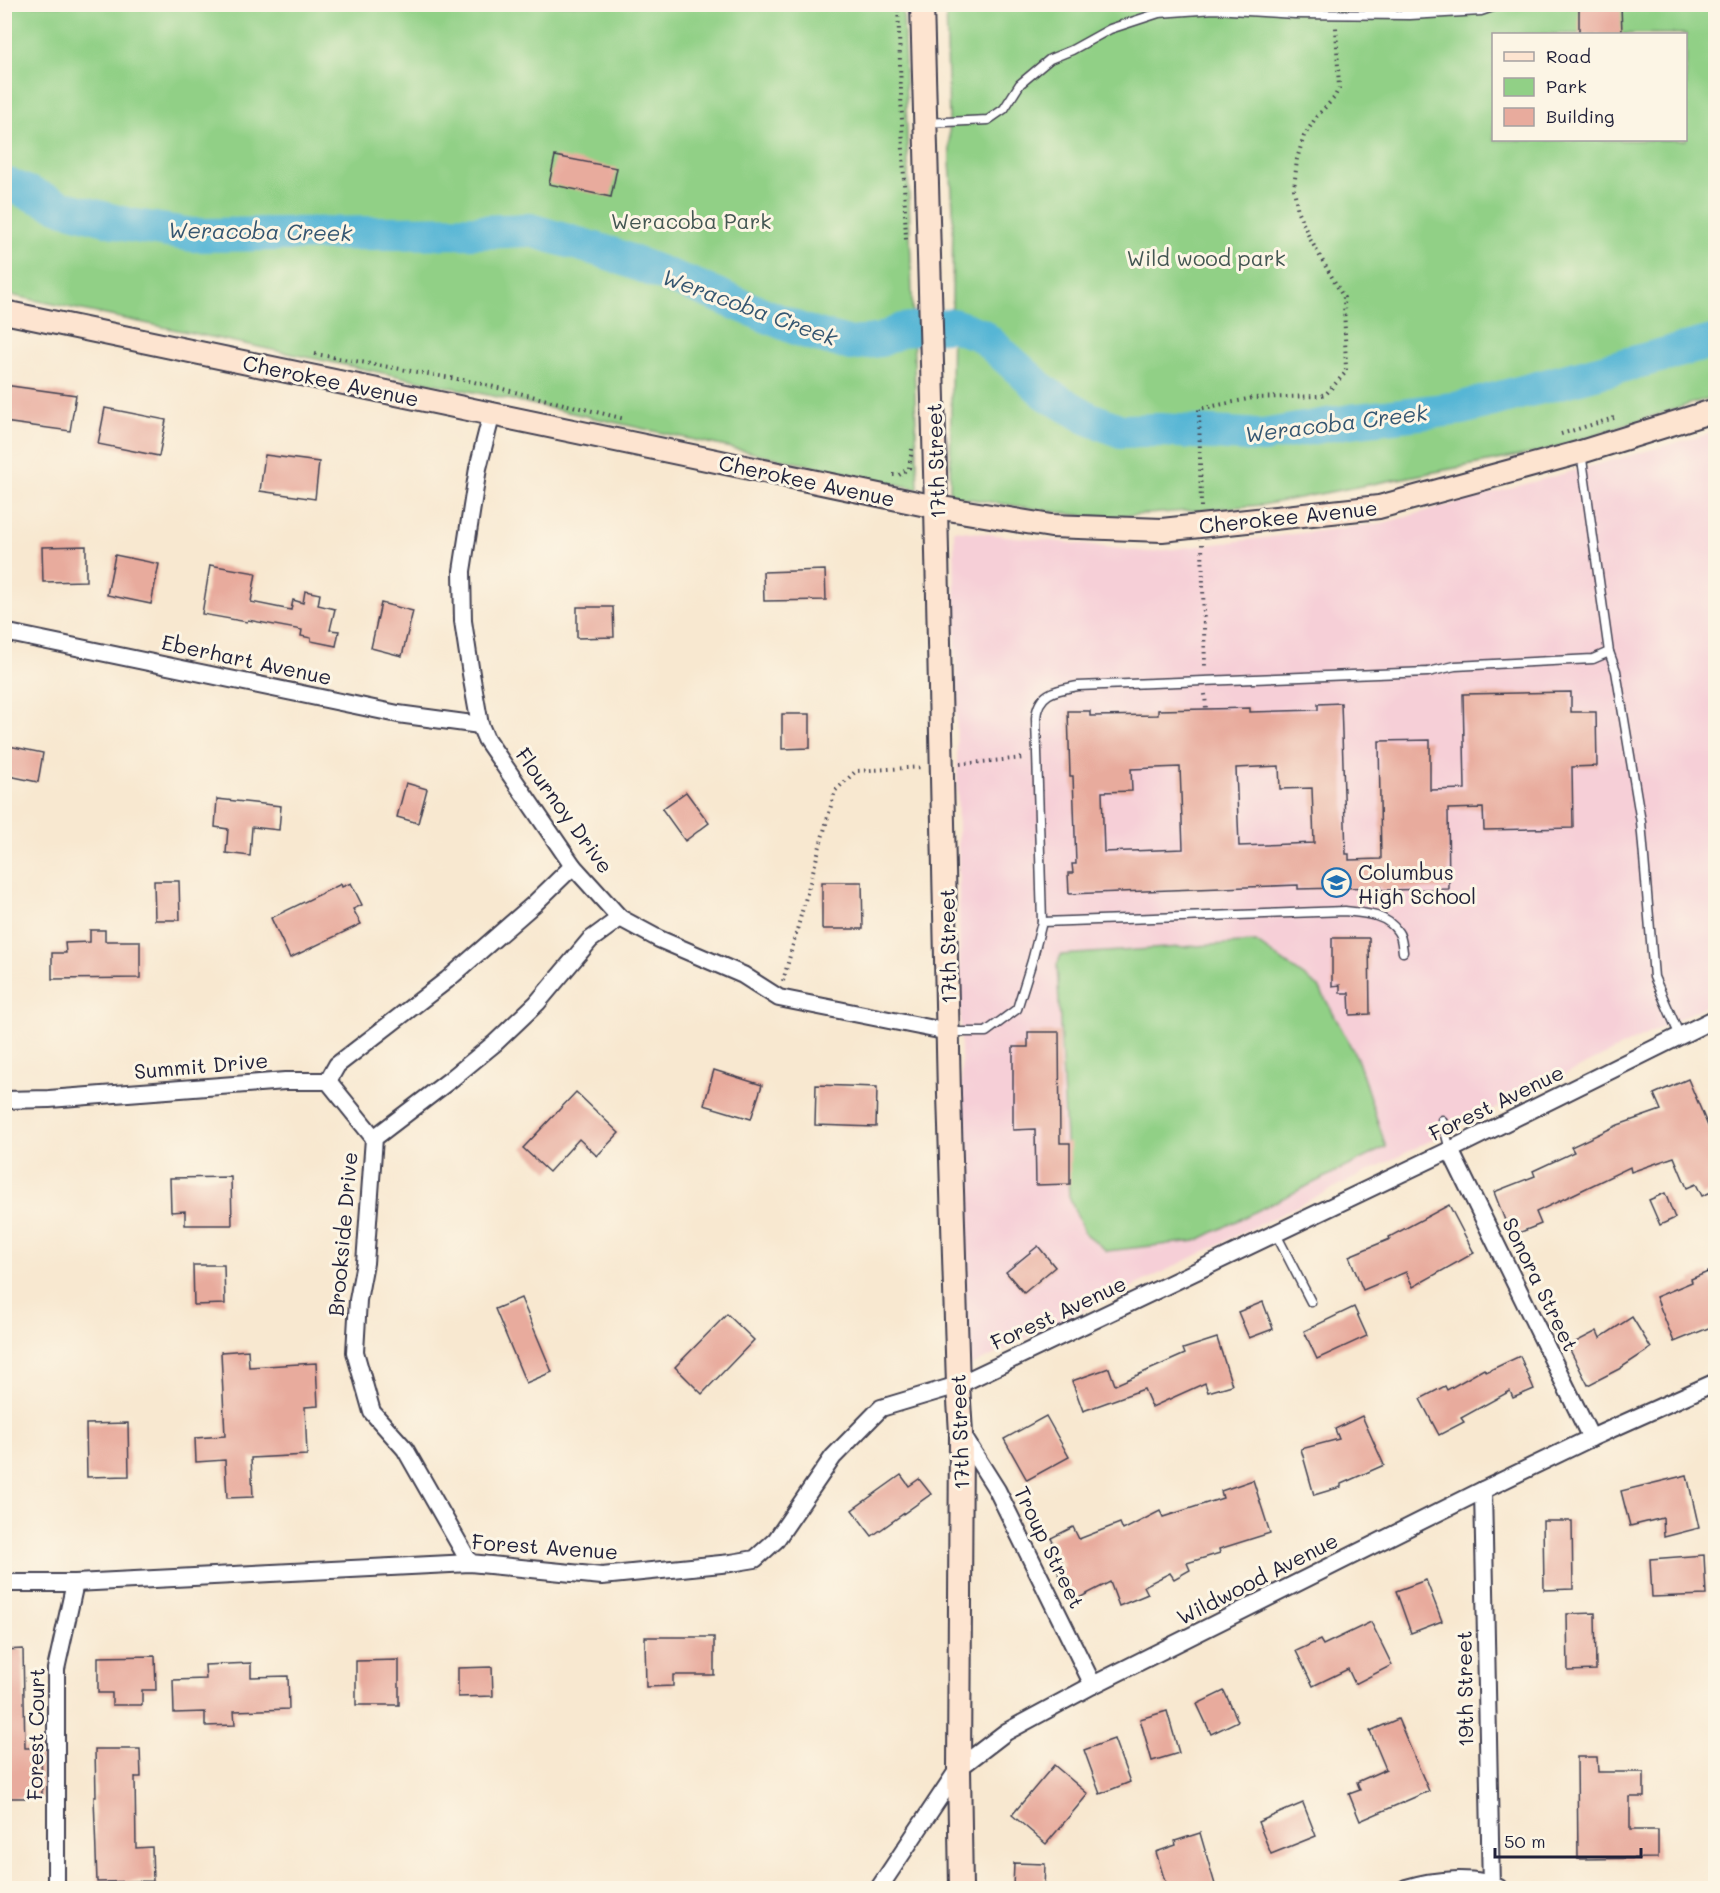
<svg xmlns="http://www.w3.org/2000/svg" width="1720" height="1893" font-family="Mali,sans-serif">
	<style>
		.built { fill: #f6cfd7 }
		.green { fill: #91d086; stroke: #5a7960; stroke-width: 1.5; fill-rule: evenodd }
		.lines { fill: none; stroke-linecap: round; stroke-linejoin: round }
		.river { stroke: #57b6d5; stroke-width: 34 }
		.building { fill: #e8ab9d; fill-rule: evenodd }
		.lane-casing { stroke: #424051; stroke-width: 11 }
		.street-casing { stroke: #424051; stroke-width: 20 }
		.secondary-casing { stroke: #424051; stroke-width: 26 }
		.path { stroke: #424051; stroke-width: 4; stroke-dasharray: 1.5 4.5; stroke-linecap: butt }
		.lane { stroke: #fff; stroke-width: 8 }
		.street { stroke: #fff; stroke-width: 16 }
		.secondary { stroke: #fde4d0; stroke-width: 22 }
		.labels { text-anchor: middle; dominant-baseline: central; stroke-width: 6; stroke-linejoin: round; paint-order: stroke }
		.park-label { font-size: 21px; fill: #435652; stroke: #fcf5e5 }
		.street-label { font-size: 21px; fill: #22223b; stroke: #fcf5e5 }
		.poi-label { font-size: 21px; fill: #22223b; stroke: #fcf5e5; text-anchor: start }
		.water-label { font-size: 22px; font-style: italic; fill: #355671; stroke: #fcf5e5 }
	</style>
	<rect width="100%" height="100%" fill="#fcf5e5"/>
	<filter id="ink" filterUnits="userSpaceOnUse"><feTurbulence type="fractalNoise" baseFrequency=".0167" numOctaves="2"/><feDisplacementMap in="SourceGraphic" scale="12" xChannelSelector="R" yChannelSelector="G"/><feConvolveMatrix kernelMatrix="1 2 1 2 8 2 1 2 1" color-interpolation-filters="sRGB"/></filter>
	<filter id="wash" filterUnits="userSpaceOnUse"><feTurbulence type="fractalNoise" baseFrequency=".008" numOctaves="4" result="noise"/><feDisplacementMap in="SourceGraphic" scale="24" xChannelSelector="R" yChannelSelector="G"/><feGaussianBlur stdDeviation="1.35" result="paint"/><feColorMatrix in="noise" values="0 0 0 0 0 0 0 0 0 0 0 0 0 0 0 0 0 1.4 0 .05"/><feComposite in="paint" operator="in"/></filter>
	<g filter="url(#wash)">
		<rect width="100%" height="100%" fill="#f8e8d0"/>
		<polygon class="built" points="1715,432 1716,660 1709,663 1716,680 1715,1001 965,1369 954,530 1149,552 1383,523"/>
		<g class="green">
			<polygon points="5,5 903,5 918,489 526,403 5,294"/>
			<path d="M946,5H1715V396L1545,451L1262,505L1097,518L950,496L953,208L950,161ZM1494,34H1686V140H1494Z"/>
			<polygon points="1256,942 1319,987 1357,1058 1386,1147 1196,1241 1107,1251 1085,1234 1069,1197 1057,965 1061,955"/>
		</g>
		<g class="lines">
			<polyline class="river" points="4,183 65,208 129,225 193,235 479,232 530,230 606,252 700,288 803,331 851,344 881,340 902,330 953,325 981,335 1047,394 1088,418 1121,431 1160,430 1263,436 1350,421 1462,408 1716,341"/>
		</g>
		<g id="blocks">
			<g class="building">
				<polygon points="1579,4 1621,4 1622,34 1579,34"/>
				<polygon points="555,156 617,168 611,197 549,184"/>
				<polygon points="4,385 76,395 70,431 4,422"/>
				<polygon points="105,408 166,420 159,456 98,444"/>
				<polygon points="265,455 319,462 315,499 260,491"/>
				<polygon points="86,546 86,581 43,582 42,547"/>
				<polygon points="115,555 159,564 151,604 107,595"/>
				<polygon points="210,565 256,573 251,602 291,610 293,600 303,603 305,591 320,594 318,605 335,609 330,630 339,631 336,646 311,641 311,638 301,636 302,630 248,620 247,622 202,614"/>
				<polygon points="825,570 826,600 764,601 763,572"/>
				<polygon points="381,603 413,611 402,656 371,648"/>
				<polygon points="577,607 613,607 614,637 577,638"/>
				<path d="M1571,692V712H1596L1597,766L1572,767L1573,828L1484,830L1483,808L1448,809L1449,889L1381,890V887L1298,889V885L1069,894L1068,873H1073L1072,864H1076L1073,776H1070L1068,711H1090V716L1158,715V710L1206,709L1250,708V712L1318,710V704L1341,703L1346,854H1349V860L1381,859L1379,741L1430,740V790L1465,789L1463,694ZM1279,766L1280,789L1312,788L1314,843L1239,846L1236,768ZM1180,767L1183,849L1104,852L1102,792L1132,791L1131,769Z"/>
				<polygon points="782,714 810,714 810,748 782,749"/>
				<polygon points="4,745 43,753 38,782 4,775"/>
				<polygon points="406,783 427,789 418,823 397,817"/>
				<polygon points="686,792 709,823 685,841 662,809"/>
				<polygon points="217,799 281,806 279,830 252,827 250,856 226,853 228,829 215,827"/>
				<polygon points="154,881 179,881 180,920 155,920"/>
				<polygon points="822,882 862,882 863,929 822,929"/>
				<polygon points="351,883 362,905 353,909 361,924 290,958 271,918 341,884 342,887"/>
				<polygon points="90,930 105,930 105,941 140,941 140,978 52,979 52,953 66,953 65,943 90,942"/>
				<polygon points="1332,938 1369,938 1370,1014 1350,1015 1349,993 1340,993 1340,985 1332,986"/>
				<polygon points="1028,1032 1059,1032 1060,1143 1070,1143 1070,1184 1036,1185 1035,1129 1013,1130 1013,1047 1028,1047"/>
				<polygon points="714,1070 762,1085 751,1119 704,1105"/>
				<polygon points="1688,1079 1716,1145 1716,1190 1702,1196 1696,1184 1687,1188 1674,1157 1631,1172 1630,1167 1576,1193 1536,1212 1541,1224 1511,1236 1494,1192 1535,1176 1533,1171 1574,1152 1571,1147 1618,1125 1661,1110 1654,1094"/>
				<polygon points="816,1085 877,1087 876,1127 815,1125"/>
				<polygon points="576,1092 619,1133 597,1156 579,1139 549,1172 523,1148"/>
				<polygon points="231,1177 232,1225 185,1225 185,1211 171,1212 170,1178"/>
				<polygon points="1665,1193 1675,1218 1660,1225 1649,1200"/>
				<polygon points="1449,1205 1474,1253 1413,1287 1406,1272 1363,1290 1349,1256 1390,1239 1389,1237"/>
				<polygon points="1038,1246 1055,1267 1024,1293 1006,1272"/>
				<polygon points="193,1265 224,1265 225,1304 194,1305"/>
				<polygon points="1708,1272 1716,1291 1716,1325 1674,1342 1656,1297 1692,1282 1691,1279"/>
				<polygon points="521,1298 552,1372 526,1383 495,1309"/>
				<polygon points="1263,1302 1273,1329 1249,1338 1238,1312"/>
				<polygon points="1354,1307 1367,1336 1317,1359 1304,1331"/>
				<polygon points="727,1314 754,1340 702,1394 675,1367"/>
				<polygon points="1632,1317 1651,1348 1619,1369 1588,1385 1568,1346 1597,1331 1600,1338"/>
				<polygon points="1217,1338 1232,1385 1208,1392 1205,1383 1152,1407 1144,1389 1083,1411 1072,1381 1109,1368 1115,1385 1185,1354 1183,1349"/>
				<polygon points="248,1350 249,1367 316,1363 318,1406 305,1407 307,1455 251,1458 253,1497 227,1498 225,1460 196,1462 195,1438 225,1436 221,1352"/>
				<polygon points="1520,1356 1534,1389 1513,1398 1510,1391 1461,1418 1464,1422 1439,1435 1420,1399 1445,1386 1447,1390 1484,1369 1486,1372"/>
				<polygon points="1046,1416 1069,1457 1027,1480 1004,1439"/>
				<polygon points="1362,1416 1384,1465 1341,1484 1341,1487 1314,1495 1301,1449 1339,1439 1335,1429"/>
				<polygon points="128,1423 129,1476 87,1477 86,1424"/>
				<polygon points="901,1475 909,1486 919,1479 931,1494 872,1536 852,1510"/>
				<polygon points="1687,1475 1699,1528 1664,1537 1663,1518 1630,1526 1621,1491"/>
				<polygon points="1253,1480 1270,1533 1219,1549 1220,1553 1187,1563 1190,1570 1174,1579 1170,1573 1144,1586 1148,1594 1119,1606 1110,1582 1073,1601 1057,1570 1064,1566 1051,1538 1073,1527 1079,1539 1120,1523 1123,1530 1160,1511 1163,1517 1223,1498 1221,1491"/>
				<polygon points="1543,1521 1572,1521 1573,1589 1544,1590"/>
				<polygon points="1704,1555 1706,1595 1652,1597 1650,1559"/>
				<polygon points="1426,1580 1442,1621 1411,1633 1396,1591"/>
				<polygon points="1595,1613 1596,1670 1568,1671 1567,1614"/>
				<polygon points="1371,1622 1392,1665 1355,1684 1348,1669 1313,1686 1296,1651 1320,1640 1323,1645"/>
				<polygon points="645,1637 714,1637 714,1675 673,1675 673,1686 646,1687"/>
				<polygon points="23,1649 25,1748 41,1748 42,1798 4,1798 4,1650"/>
				<polygon points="155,1656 156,1690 142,1690 142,1705 112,1705 112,1693 98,1693 98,1657"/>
				<polygon points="399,1660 399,1705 356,1705 356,1661"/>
				<polygon points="251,1663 251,1677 288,1676 289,1709 234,1711 235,1725 205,1726 205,1712 174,1713 173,1680 206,1679 205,1665"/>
				<polygon points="492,1667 493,1696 458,1697 458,1668"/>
				<polygon points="1224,1691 1238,1721 1211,1734 1197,1704"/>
				<polygon points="1167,1711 1179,1753 1152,1761 1140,1719"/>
				<polygon points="1398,1719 1429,1791 1360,1821 1349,1794 1360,1790 1357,1782 1386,1769 1370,1731"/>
				<polygon points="1114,1739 1130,1782 1100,1794 1084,1750"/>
				<polygon points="95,1749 140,1749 141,1777 135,1777 136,1848 152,1847 153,1881 97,1882 94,1797 96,1797"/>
				<polygon points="1577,1757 1597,1757 1598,1772 1644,1772 1644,1797 1630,1797 1630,1830 1658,1830 1658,1858 1578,1859"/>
				<polygon points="1054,1765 1088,1794 1046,1844 1012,1815"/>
				<polygon points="1303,1803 1316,1836 1271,1854 1258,1822"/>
				<polygon points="1200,1833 1216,1888 1167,1888 1156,1852 1176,1845 1175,1841"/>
				<polygon points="1014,1863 1045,1864 1044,1888 1013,1888"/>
			</g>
		</g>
	</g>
	<g filter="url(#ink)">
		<use href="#blocks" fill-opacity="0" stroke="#424051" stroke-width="1.5"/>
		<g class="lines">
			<defs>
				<g id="lane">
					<polyline points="925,123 988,120 1004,109 1020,84 1050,59 1072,50 1110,29 1159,13 1214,9 1295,14 1410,15 1481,11 1502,4"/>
					<polyline points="1581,452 1609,652 1616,671 1641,822 1654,977 1680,1036"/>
					<path d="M1042,922L1345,911C1364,913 1387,914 1398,932C1402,937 1402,946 1403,952"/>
					<path d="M949,1032H986L1017,1009L1032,961L1042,922L1036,718C1038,692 1056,690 1078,686L1428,672L1455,666L1593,659L1609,652"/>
					<polyline points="1442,1120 1450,1150"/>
					<polyline points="1276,1234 1311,1302"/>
				</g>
				<g id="street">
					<polyline points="492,413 478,468 462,571 463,621 471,674 480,725 486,739 573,866 620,918 659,939 743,975 779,998 949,1032"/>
					<polyline points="4,632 398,714 480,725"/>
					<polyline points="328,1081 337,1065 447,980 534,904 573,866"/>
					<polyline points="4,1100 49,1099 285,1081 328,1081 374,1138"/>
					<polyline points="1450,1150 1591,1438"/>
					<polyline points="961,1433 997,1490 1093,1685"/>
					<polyline points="1483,1490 1491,1888"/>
					<polyline points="470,1563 405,1449 372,1412 355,1352 358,1300 365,1263 374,1138 450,1080 495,1043 537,1003 590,940 620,918"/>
					<polyline points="4,1583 75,1583 470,1563 602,1576 731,1563 755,1559 776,1540 833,1457 881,1408 958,1385 1450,1150 1716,1018"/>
					<polyline points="56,1888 56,1669 75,1583"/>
					<polyline points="879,1888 959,1768 1006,1732 1093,1685 1483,1490 1591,1438 1716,1382"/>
					<path d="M1406,1888C1431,1880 1476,1875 1499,1888"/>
				</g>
				<g id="secondary">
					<polyline points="922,4 936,507 949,1094 958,1385 961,1433 959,1768 961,1888"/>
					<polyline points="4,312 936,507 1051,526 1162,530 1379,507 1581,452 1716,410"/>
				</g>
			</defs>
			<use href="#lane" class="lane-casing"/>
			<use href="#street" class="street-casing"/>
			<use href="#secondary" class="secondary-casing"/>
			<g class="path">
				<polyline points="898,4 906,241"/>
				<polyline points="315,354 474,382 625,419"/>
				<polyline points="1561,434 1614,418"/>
				<polyline points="893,475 899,475 909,468 912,449"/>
				<polyline points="1201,507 1199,409 1253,398 1318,396 1326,394 1346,372 1344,298 1310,239 1298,212 1294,189 1297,159 1304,136 1317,116 1334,98 1339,88 1336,27"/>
				<polyline points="1202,544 1205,669"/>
				<polyline points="1205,694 1206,709"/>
				<polyline points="960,764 1024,758"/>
				<polyline points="783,981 835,791 856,771 923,767"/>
			</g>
			<use href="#lane" class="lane"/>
			<use href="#street" class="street"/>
			<use href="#secondary" class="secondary"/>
		</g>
	</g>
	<defs>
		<symbol id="school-ring" viewBox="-11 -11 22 22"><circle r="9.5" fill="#fcf5e5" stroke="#1f6fb2" stroke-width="1.5"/><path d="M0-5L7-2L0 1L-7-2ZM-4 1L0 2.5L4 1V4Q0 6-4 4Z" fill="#1f6fb2"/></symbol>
	</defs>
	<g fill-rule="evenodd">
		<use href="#school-ring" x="1320" y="866" width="33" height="33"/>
	</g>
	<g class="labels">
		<g class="park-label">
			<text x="691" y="220">Weracoba Park</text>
			<text x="1206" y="257">Wild wood park</text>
		</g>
		<g class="street-label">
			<text transform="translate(331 380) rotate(12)">Cherokee Avenue</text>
			<text transform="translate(935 461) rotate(-92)">17th Street</text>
			<text transform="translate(807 480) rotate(12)">Cherokee Avenue</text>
			<text transform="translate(1288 516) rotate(-6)">Cherokee Avenue</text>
			<text transform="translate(247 659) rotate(12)">Eberhart Avenue</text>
			<text transform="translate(565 810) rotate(54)">Flournoy Drive</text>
			<text transform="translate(947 946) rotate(-91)">17th Street</text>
			<text transform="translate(201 1065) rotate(-5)">Summit Drive</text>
			<text transform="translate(1496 1102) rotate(-26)">Forest Avenue</text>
			<text transform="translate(342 1234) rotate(-85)">Brookside Drive</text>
			<text transform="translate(1541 1284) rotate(64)">Sonora Street</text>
			<text transform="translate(1058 1312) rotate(-25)">Forest Avenue</text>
			<text transform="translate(959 1432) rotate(-92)">17th Street</text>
			<text transform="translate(545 1546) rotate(4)">Forest Avenue</text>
			<text transform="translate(1050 1547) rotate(64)">Troup Street</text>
			<text transform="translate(1257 1578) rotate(-27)">Wildwood Avenue</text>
			<text transform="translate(1464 1689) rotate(-91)">19th Street</text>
			<text transform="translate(35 1734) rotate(-89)">Forest Court</text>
		</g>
		<g class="poi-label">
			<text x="1358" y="871">Columbus<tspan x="1358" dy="24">High School</tspan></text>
		</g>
		<g class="water-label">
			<text transform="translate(260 231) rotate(1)">Weracoba Creek</text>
			<text transform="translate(750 307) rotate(20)">Weracoba Creek</text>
			<text transform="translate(1336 423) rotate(-7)">Weracoba Creek</text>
		</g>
	</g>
	<rect width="1720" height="1893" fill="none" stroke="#fcf5e5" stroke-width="24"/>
	<rect x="1492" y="33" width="195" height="108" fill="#fcf5e5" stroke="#a5a1a1" stroke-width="1.5"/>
	<rect x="1504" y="52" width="30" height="9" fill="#fde4d0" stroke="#a5a1a1" stroke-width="1.5"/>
	<text x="1546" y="63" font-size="18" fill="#22223b">Road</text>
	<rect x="1504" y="78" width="30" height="18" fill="#91d086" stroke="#a5a1a1" stroke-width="1.5"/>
	<text x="1546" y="93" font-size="18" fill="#22223b">Park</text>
	<rect x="1504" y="108" width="30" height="18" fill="#e8ab9d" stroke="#a5a1a1" stroke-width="1.5"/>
	<text x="1546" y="123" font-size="18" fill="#22223b">Building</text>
	<path d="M1495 1848v9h146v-9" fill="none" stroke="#22223b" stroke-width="3"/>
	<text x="1504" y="1848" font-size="18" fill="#22223b" stroke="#fcf5e5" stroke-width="4.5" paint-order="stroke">50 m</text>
</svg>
